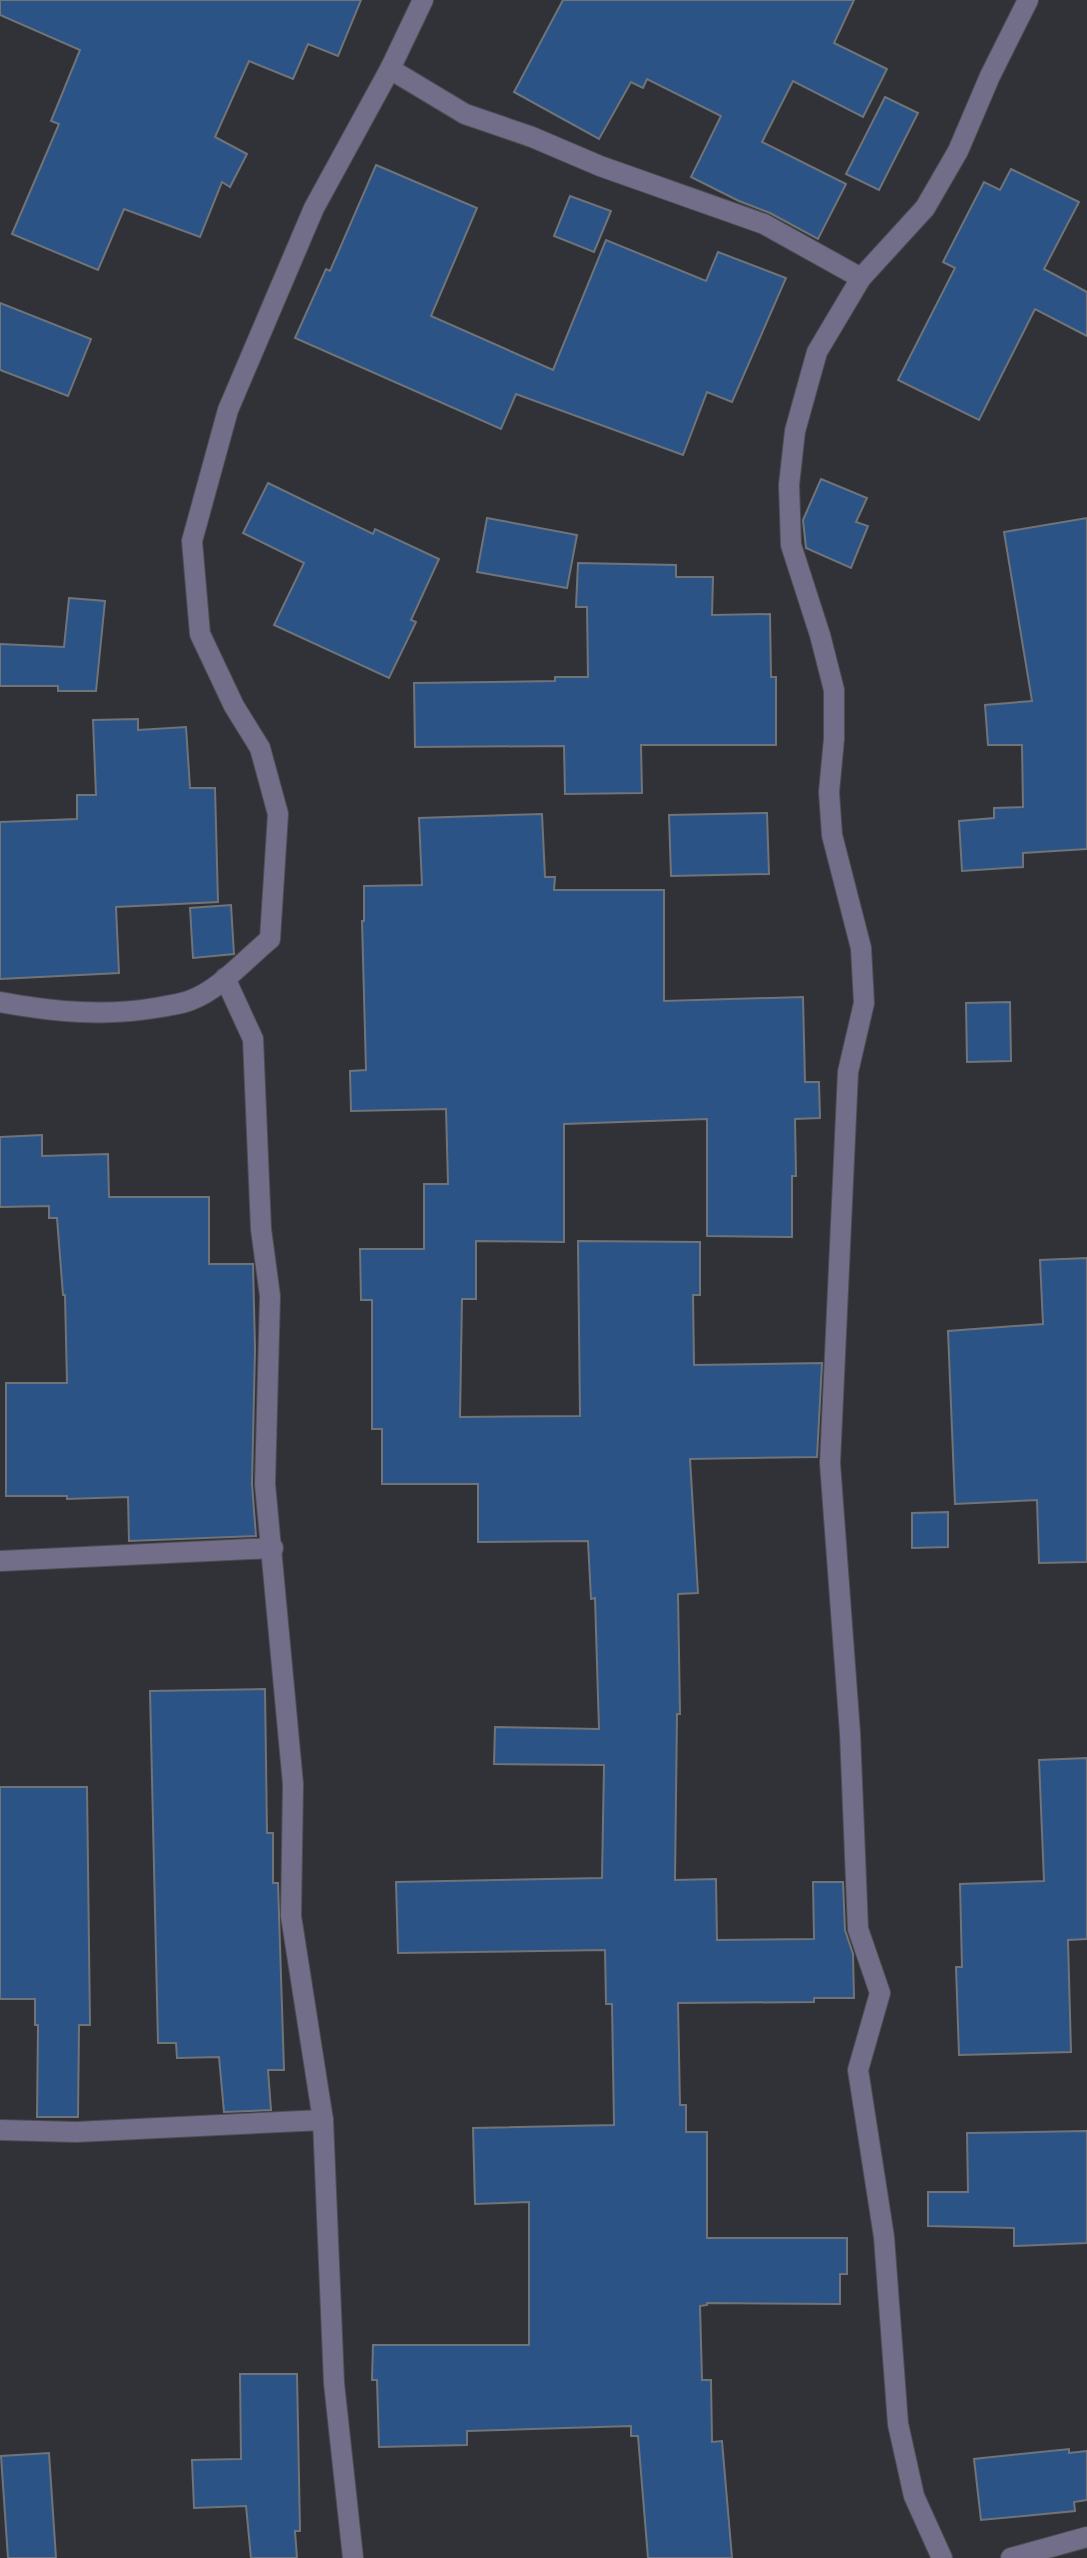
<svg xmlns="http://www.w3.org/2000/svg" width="1087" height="2558" font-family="'Archivo Narrow',sans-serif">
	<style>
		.building { fill: #2b5386; stroke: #707479; stroke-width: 2 }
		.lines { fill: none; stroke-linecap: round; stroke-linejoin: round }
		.minor-casing { stroke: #4c4e53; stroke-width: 22 }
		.minor { stroke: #726d89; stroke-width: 20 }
	</style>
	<rect width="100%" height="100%" fill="#303237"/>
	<g class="building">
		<polygon points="0,0 361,0 338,56 308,44 293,79 249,61 215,137 247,154 230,187 222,182 200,237 124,209 98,270 12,234 59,124 51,121 80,50 0,15"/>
		<polygon points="563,0 854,0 834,43 887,69 863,117 793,81 762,142 846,184 818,239 770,213 739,201 691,177 721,116 647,79 643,88 631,82 599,139 514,92"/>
		<polygon points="885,97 918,113 879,190 846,174"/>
		<polygon points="376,165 477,208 431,316 553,370 606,240 706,281 718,252 786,278 732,402 707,392 683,455 516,394 501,429 295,338 326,269 330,271"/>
		<polygon points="1011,169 1079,202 1044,269 1087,292 1087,336 1035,309 979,420 898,380 955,268 943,262 984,182 1000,190"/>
		<polygon points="570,196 611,211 594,252 554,236"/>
		<polygon points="0,303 91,339 68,396 0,370"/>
		<polygon points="821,479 867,498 856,522 868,526 851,568 806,548 803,520"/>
		<polygon points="268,483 373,534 375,529 439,559 411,620 416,622 389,678 274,625 304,563 243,533"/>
		<polygon points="487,518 577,535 567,588 477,572"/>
		<polygon points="1087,518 1087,849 1023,853 1023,867 962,871 959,821 994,818 994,808 1023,807 1022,745 988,745 985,705 1032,701 1004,532"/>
		<polygon points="578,563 676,565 676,577 713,577 712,615 770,614 771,677 776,677 776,745 641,745 642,793 565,794 564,746 415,747 414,683 555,681 555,677 588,677 587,607 576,607"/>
		<polygon points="69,598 105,601 96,691 58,691 58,686 0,686 0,644 64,647"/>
		<polygon points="138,719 138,730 186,727 190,788 215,788 218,902 116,907 119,973 0,979 0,822 77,819 77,795 96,795 93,720"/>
		<polygon points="767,813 769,874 671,876 669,815"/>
		<polygon points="542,814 545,877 555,877 554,890 664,890 664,1001 803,997 805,1082 819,1082 820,1118 795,1119 796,1176 792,1176 792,1237 707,1236 707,1119 564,1124 564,1242 476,1241 476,1299 462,1299 460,1417 580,1416 578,1241 700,1242 700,1295 693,1295 694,1365 822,1363 817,1457 690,1459 698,1593 678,1594 680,1714 677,1714 675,1880 716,1879 717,1940 814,1939 813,1882 843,1882 845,1930 853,1954 854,1998 814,1998 814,2002 678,2003 680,2105 686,2105 686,2132 707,2132 707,2238 847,2238 847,2274 840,2274 840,2304 707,2303 707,2305 700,2306 702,2380 711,2380 712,2442 722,2441 732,2558 648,2558 638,2436 631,2436 631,2426 467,2431 467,2445 379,2447 377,2380 372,2380 373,2345 529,2345 529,2202 475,2204 473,2128 614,2125 612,2004 606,2004 605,1950 398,1953 396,1882 602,1878 604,1765 494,1764 495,1727 599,1729 595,1598 591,1599 588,1541 478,1542 478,1484 382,1484 382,1429 372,1429 372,1300 361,1300 360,1249 424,1249 424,1184 448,1184 446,1109 351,1111 350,1071 366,1070 362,921 364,921 364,886 422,885 419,818"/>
		<polygon points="231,905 234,954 193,958 190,908"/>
		<polygon points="1010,1002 1011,1061 967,1062 966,1003"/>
		<polygon points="42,1135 42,1156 108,1154 109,1197 209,1197 209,1264 253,1264 255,1349 252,1484 256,1536 129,1541 128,1497 67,1499 67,1496 6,1496 6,1383 67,1383 65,1295 63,1295 57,1218 49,1218 49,1206 0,1207 0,1137"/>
		<polygon points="1087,1258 1087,1562 1039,1563 1037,1500 955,1504 948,1331 1043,1324 1040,1260"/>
		<polygon points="948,1512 948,1547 912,1548 912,1513"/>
		<polygon points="265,1689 267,1833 273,1833 273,1883 278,1883 284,2070 268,2070 271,2110 224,2112 219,2057 177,2058 176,2043 158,2043 150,1691"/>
		<polygon points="1087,1758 1087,1939 1068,1940 1071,2052 959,2055 956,1967 962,1967 960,1884 1044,1881 1039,1760"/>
		<polygon points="0,1787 87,1787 90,2025 79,2025 78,2117 37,2117 38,2025 35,2025 35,1999 0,1999"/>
		<polygon points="1087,2131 1087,2243 1014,2246 1014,2228 928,2226 928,2192 968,2192 967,2133"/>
		<polygon points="240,2374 297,2374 300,2531 295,2531 297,2558 251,2558 246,2506 194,2508 192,2460 241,2459"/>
		<polygon points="1069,2449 1069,2453 1087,2451 1087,2500 1074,2502 1075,2511 981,2520 974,2459"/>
		<polygon points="49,2453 56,2558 8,2558 1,2456"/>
	</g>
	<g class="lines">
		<defs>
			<g id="minor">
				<polyline points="390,69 465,114 532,137 600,166 764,224 861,278"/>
				<polyline points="225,978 253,1039 261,1229 270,1296 265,1484 293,1784 291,1916 323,2120 334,2383 353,2558"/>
				<path d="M0,1002C54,1012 106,1017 161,1007C170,1005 182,1004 191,1000C219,990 247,958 270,939L278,814L260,748L234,706L200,634L192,541L228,410L314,208L390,69L423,0"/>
				<polyline points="0,1561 273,1548"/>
				<polyline points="0,2130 76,2132 323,2120"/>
				<polyline points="942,2558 914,2496 898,2424 884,2237 858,2070 880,1993 858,1929 850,1733 830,1463 848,1072 864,1003 861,948 832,835 829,792 834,739 834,690 820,635 791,545 789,485 795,431 817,352 861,278 925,208 958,151 990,76 1028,0"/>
				<polyline points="1011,2558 1087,2537"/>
			</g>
		</defs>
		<use href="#minor" class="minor-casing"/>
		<use href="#minor" class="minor"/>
	</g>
</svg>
